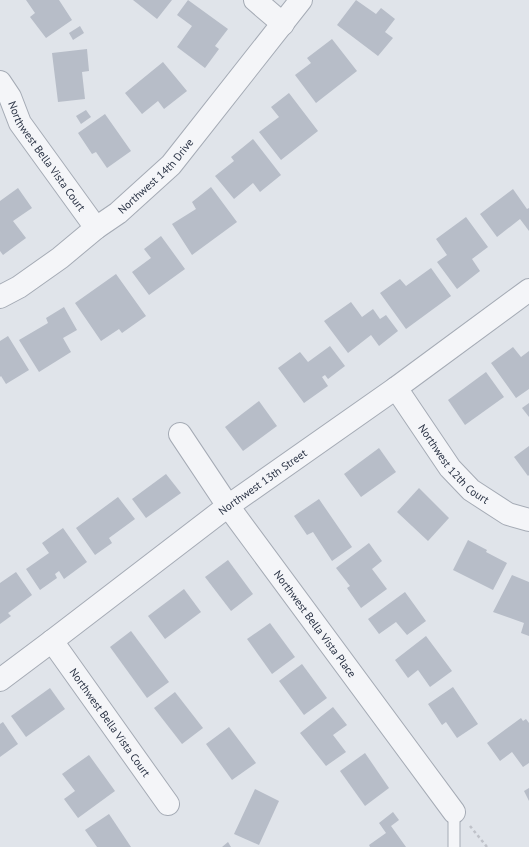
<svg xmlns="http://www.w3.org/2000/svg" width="529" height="847" font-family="'PT Sans',sans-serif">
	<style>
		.building { fill: #b7bdc8 }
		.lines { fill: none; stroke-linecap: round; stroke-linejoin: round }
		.lane-casing { stroke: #a5abb5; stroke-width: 13 }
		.street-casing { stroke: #a5abb5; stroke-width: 24 }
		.path { stroke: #bfc2c9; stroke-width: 2.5; stroke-dasharray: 3 3; stroke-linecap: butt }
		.lane { stroke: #f4f5f8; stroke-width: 11 }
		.street { stroke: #f4f5f8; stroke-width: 22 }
		.labels { text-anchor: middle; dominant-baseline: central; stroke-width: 3; stroke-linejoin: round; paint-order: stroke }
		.street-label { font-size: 11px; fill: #283143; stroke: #f0f3f8 }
	</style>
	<rect width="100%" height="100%" fill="#e0e4ea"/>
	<g class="building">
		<polygon points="26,0 59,0 72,20 46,38 30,17 35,13"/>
		<polygon points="133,0 172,0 157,19"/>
		<polygon points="188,0 228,29 215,46 219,49 205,68 177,47 192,26 177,15"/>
		<polygon points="356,0 376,14 381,8 395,19 385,32 393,38 378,56 337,25"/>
		<polygon points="80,26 84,33 73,40 69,33"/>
		<polygon points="332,39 357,71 316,103 295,75 311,63 307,58"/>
		<polygon points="87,49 89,71 82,72 85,99 58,102 52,53"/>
		<polygon points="163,62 187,91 164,109 158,101 142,114 125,93"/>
		<polygon points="289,93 318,131 281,160 259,132 279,117 271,107"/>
		<polygon points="86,110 91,117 81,124 76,116"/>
		<polygon points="105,114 131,151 107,168 96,152 92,154 78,133"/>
		<polygon points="253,139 281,175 260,192 253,183 234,199 215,176 234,161 231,157"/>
		<polygon points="211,187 237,222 192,255 172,224 196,209 192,202"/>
		<polygon points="18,188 32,208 13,221 26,238 3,255 0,251 0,201"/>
		<polygon points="513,189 527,209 529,208 529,231 520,219 497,237 480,214"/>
		<polygon points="466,217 488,247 472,259 480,271 457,289 437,262 447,255 436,239"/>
		<polygon points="161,236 185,269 149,295 132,272 151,258 144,249"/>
		<polygon points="431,268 451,296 406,329 380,293 400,279 406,286"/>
		<polygon points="116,274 146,316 122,333 119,329 101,341 75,303"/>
		<polygon points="351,302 362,317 373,309 380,319 386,315 398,331 379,346 371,335 348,353 324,321"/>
		<polygon points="64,307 77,330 63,338 71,352 39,372 19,340 48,323 46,318"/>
		<polygon points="8,336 29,370 6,384 1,376 0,377 0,341"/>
		<polygon points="330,346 345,366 328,379 325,375 322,377 328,386 304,403 278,368 300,352 308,362"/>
		<polygon points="513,347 521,357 529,351 529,389 516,398 491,363"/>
		<polygon points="486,372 504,397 465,425 448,400"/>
		<polygon points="259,401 277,426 243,451 225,427"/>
		<polygon points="529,403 529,417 522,408"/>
		<polygon points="529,446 529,475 528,476 514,457"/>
		<polygon points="379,448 396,472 361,497 344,474"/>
		<polygon points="166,474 181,493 146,518 132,499"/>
		<polygon points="419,488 449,518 428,541 397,512"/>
		<polygon points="118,497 135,519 109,538 112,543 95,555 76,528"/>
		<polygon points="319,499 352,547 332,561 313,532 307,535 294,516"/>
		<polygon points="63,528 87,562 64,579 59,571 55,574 57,578 40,590 26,569 49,553 42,543"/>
		<polygon points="468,540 487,550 486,552 507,563 493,590 453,570"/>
		<polygon points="369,543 382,561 372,569 387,589 361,608 347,588 350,586 336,568"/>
		<polygon points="228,560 253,594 231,611 205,577"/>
		<polygon points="16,572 32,595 8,613 11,616 0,624 0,583"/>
		<polygon points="512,575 529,582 529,636 521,633 524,623 493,612"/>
		<polygon points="184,589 201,612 165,639 148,616"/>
		<polygon points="405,592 426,621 407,635 396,622 379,634 368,619"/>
		<polygon points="270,623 295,657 272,674 247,639"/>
		<polygon points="131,631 169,682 147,698 110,647"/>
		<polygon points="426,636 452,671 430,687 418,670 408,678 395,660"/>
		<polygon points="302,664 327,698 304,715 279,681"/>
		<polygon points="453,687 478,724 457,738 446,722 442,725 428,704"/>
		<polygon points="50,688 65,709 26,737 11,716"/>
		<polygon points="175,692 203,728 182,744 154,708"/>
		<polygon points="333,707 347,725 333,735 346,752 326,766 300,733"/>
		<polygon points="521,718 523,721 526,719 529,723 529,763 523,767 512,752 500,761 487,743"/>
		<polygon points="3,722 18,744 0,757 0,724"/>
		<polygon points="229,727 256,763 232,780 206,744"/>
		<polygon points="365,753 389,788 365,806 340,771"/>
		<polygon points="89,755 115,791 78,818 64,799 75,791 62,774"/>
		<polygon points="529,788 529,801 524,791"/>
		<polygon points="255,789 279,801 259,845 234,834"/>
		<polygon points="393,812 399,820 391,826 406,847 370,847 369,845 386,833 379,823"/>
		<polygon points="109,814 131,847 97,847 85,830"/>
		<polygon points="228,842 231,847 222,847"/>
	</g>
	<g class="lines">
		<defs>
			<polyline id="lane" points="454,812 454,847"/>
			<g id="street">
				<polyline points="255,0 283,24"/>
				<path id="s1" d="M0,82L10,97L20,123L96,228"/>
				<path id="s2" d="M0,297L19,287L60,258L96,228L118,213L171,165L301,0"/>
				<path id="s3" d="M396,388L450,468L471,490L508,514L529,520"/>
				<path id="s4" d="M180,434L228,506L454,812"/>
				<path id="s5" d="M52,641L168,804"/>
				<path id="s6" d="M0,680L52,641L228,506L396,388L529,290"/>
			</g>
		</defs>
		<use href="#lane" class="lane-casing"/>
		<use href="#street" class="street-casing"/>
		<polyline class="path" points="470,826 487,847"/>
		<use href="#lane" class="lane"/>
		<use href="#street" class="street"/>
	</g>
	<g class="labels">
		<g class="street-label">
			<text stroke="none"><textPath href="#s1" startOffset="88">Northwest Bella Vista Court</textPath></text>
			<text stroke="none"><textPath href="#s2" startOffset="198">Northwest 14th Drive</textPath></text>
			<text stroke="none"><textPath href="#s3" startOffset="96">Northwest 12th Court</textPath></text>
			<text stroke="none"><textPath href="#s6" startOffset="329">Northwest 13th Street</textPath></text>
			<text stroke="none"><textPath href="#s4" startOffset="233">Northwest Bella Vista Place</textPath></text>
			<text stroke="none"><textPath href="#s5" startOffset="100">Northwest Bella Vista Court</textPath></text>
		</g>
	</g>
</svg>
